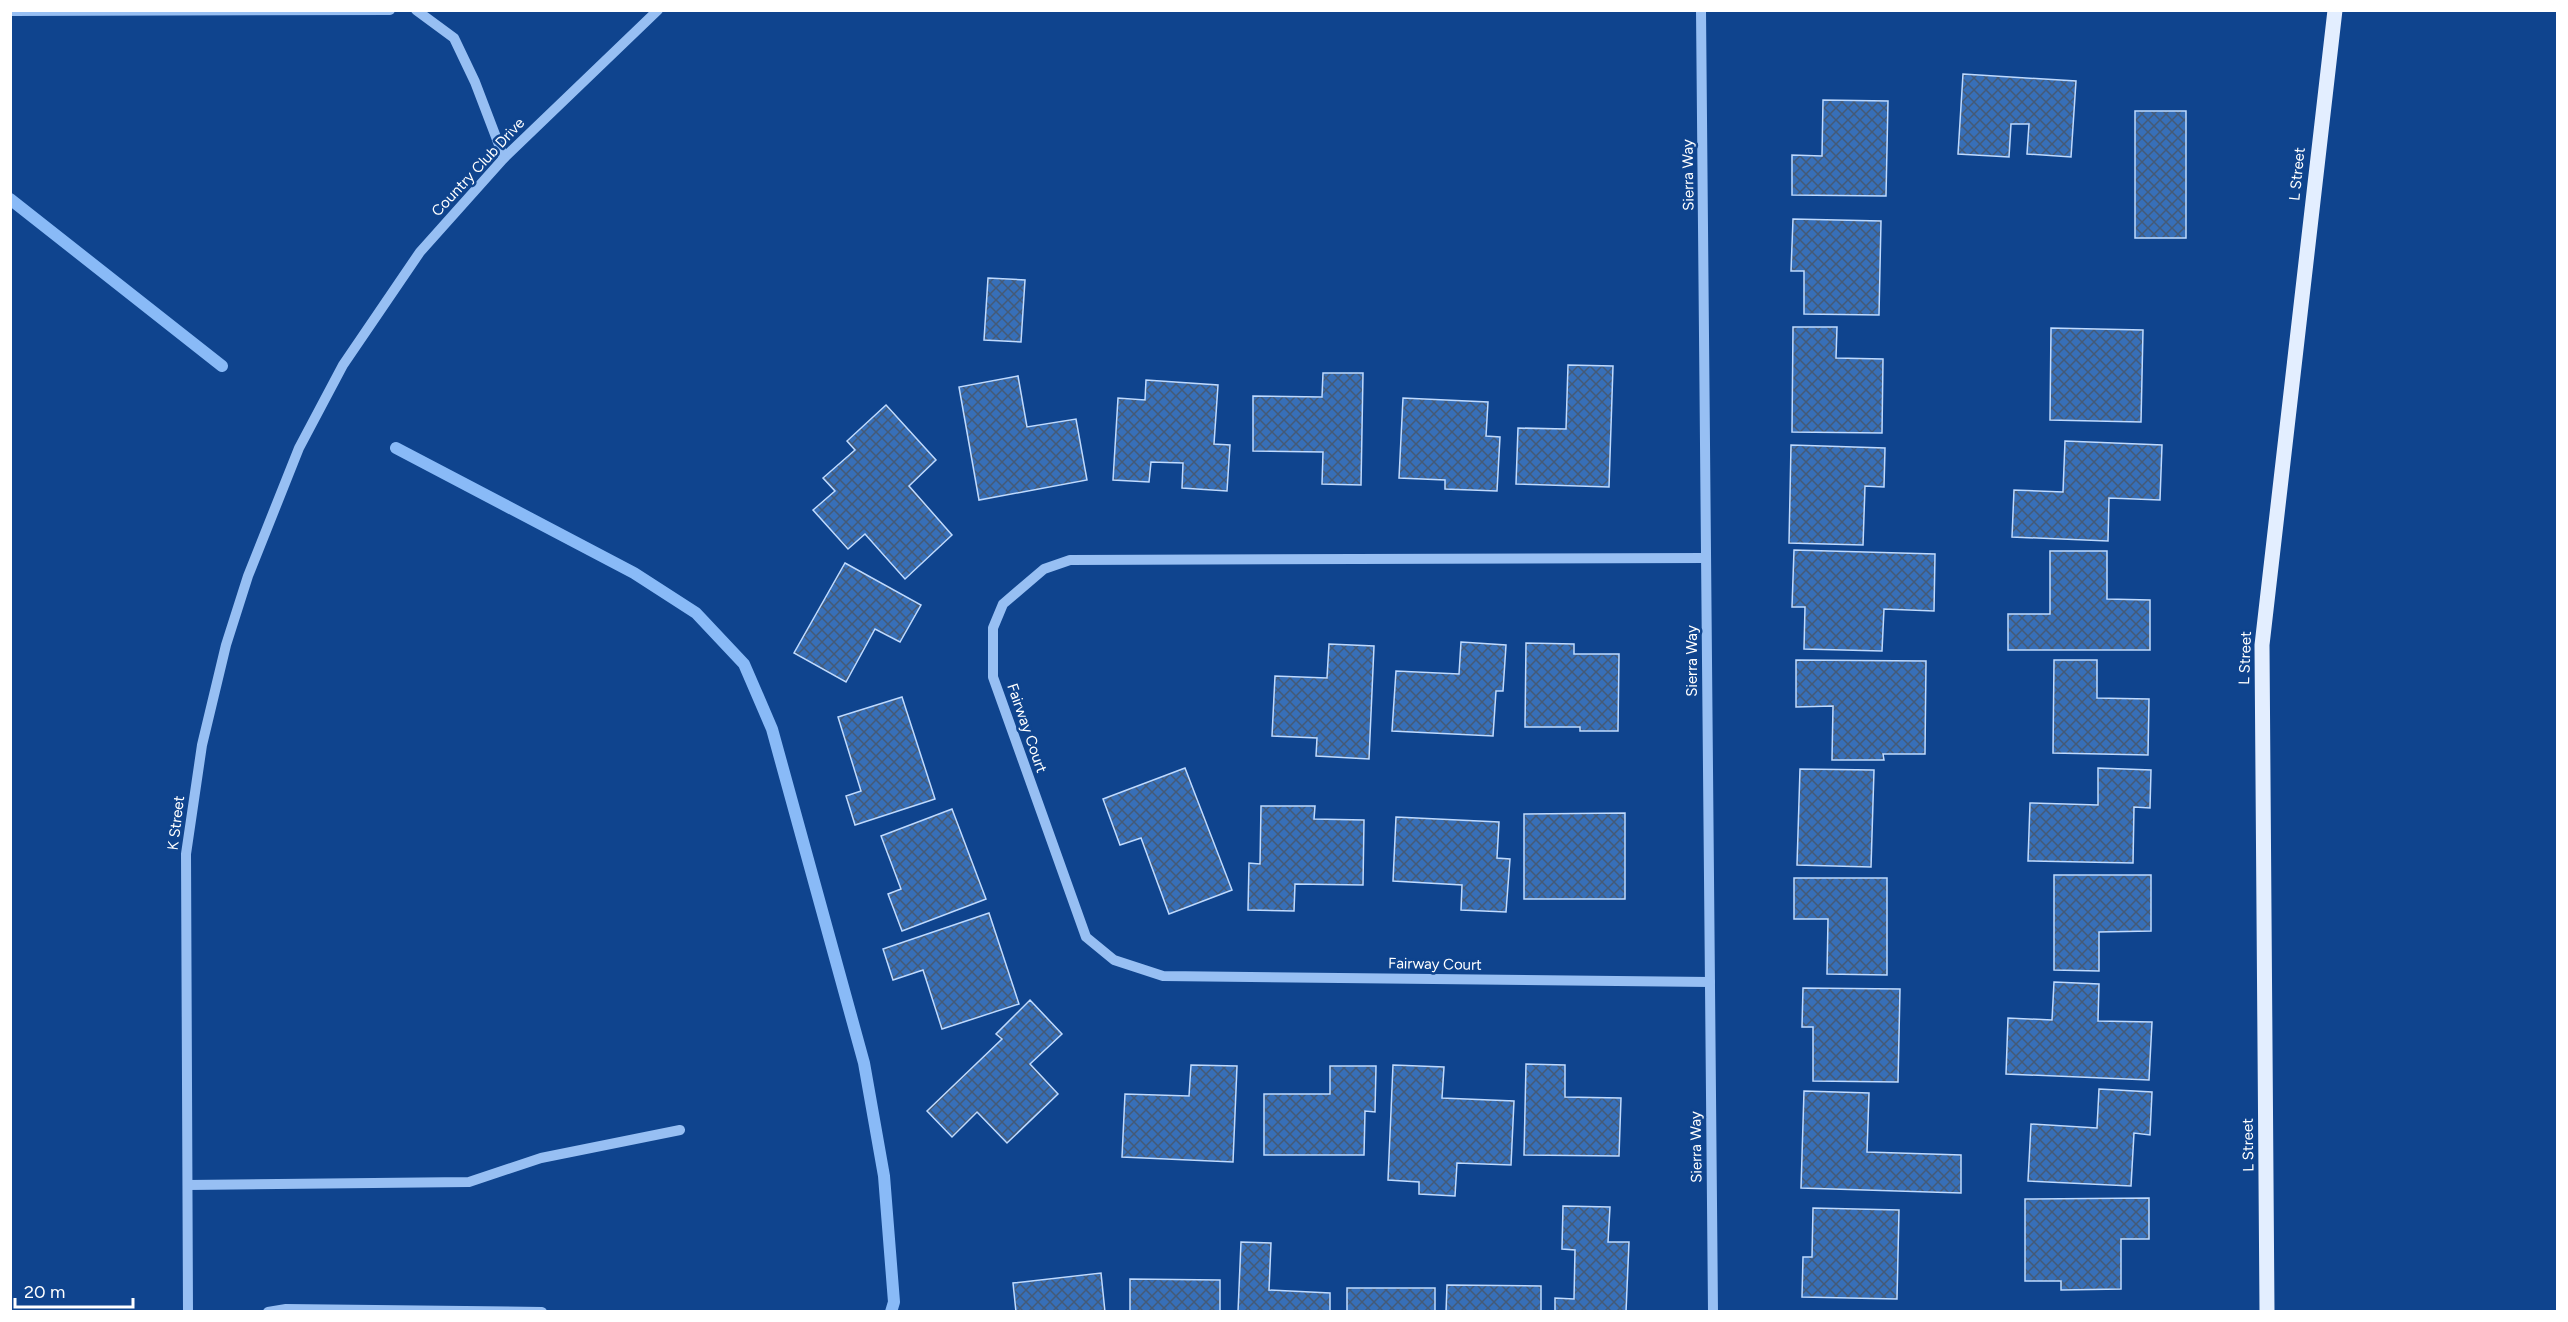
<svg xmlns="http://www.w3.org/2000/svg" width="2568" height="1322" font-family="Figtree,sans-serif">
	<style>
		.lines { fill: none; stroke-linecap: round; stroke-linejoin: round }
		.stream { stroke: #89baf7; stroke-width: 12 }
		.building { fill: url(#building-cross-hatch); stroke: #bfdafe; stroke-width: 1.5 }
		.minor { stroke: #97bff3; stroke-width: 10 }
		.major { stroke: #e3eeff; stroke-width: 15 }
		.labels { text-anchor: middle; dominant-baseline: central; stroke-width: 5; stroke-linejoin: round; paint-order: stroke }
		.street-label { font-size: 15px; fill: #fff; stroke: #0f448e }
	</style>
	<defs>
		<pattern id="building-cross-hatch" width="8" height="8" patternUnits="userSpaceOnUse" patternTransform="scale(1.5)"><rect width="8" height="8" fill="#376fb8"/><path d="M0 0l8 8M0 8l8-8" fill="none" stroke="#445a77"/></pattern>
	</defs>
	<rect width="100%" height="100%" fill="#0f448e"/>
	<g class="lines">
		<g class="stream">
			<polyline points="10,199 222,366"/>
			<polyline points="396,448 634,573 696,613 744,664 772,729 864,1063 884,1176 894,1302 891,1312"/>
		</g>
	</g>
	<g class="building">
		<polygon points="1963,74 2076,81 2071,157 2027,154 2029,124 2011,124 2009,157 1958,154"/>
		<polygon points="1823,100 1888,101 1886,196 1792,195 1792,155 1822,156"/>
		<rect x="2135" y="111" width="51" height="127"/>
		<polygon points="1793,219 1881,221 1879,315 1804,314 1804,271 1791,271"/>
		<polygon points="988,278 1025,280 1021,342 984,340"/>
		<polygon points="1793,327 1837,327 1836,358 1883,359 1882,433 1792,432"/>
		<polygon points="2051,328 2143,330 2141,422 2050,420"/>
		<polygon points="1568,365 1613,366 1609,487 1516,484 1518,428 1566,429"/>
		<polygon points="1323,373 1363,373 1361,485 1322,484 1323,452 1253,451 1253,396 1322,397"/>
		<polygon points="1018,376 1027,427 1076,419 1087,480 979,500 959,387"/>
		<polygon points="1146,380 1218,385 1214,444 1230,445 1227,491 1182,488 1183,463 1151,462 1149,482 1113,480 1118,398 1145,400"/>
		<polygon points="1403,398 1488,402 1486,436 1500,437 1497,491 1445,489 1445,480 1399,478"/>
		<polygon points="886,405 936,460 909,486 952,535 905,579 865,534 848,549 813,510 835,491 823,478 855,450 847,441"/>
		<polygon points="2065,441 2162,445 2160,500 2109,498 2108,541 2012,537 2014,490 2063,492"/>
		<polygon points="1791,445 1885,448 1884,487 1865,486 1863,545 1789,543"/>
		<polygon points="1794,550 1935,554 1934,611 1884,609 1882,651 1804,649 1805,607 1792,607"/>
		<polygon points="2050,551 2107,551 2107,599 2150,600 2150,650 2008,650 2008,614 2050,614"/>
		<polygon points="845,563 921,605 900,642 875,629 846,682 794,653"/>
		<polygon points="1461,642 1506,645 1503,691 1496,691 1493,736 1392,731 1396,671 1459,674"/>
		<polygon points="1526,643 1574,644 1574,654 1619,654 1618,731 1580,731 1580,727 1525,727"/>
		<polygon points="1329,644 1374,646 1369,759 1316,756 1317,738 1272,736 1275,676 1327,678"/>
		<polygon points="1796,660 1926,661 1925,754 1883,754 1884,760 1832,760 1833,706 1796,707"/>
		<polygon points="2054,660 2097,660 2097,698 2149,699 2148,755 2053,753"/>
		<polygon points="902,697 935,799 855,825 846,796 861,791 838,717"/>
		<polygon points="1185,768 1232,890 1169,914 1141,838 1120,845 1103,799"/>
		<polygon points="2098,768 2151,770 2150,808 2134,807 2133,863 2028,861 2030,803 2098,805"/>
		<polygon points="1800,769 1874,770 1871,867 1797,865"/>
		<polygon points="1261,806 1315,806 1314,819 1364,820 1363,885 1295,884 1294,911 1248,910 1249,863 1260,864"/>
		<polygon points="952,809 986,899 902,931 888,894 901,889 881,836"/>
		<polygon points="1625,813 1625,899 1524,899 1524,814"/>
		<polygon points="1396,817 1499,822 1497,858 1510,859 1506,912 1461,910 1462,885 1393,881"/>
		<polygon points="2054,875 2151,875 2151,931 2099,932 2099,971 2054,970"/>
		<polygon points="1794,878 1887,878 1887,975 1827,974 1828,919 1794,919"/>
		<polygon points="989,913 1019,1004 942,1029 923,970 893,980 883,949"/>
		<polygon points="2054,982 2099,984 2098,1021 2152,1022 2149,1080 2006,1074 2008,1018 2052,1020"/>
		<polygon points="1803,988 1900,989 1898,1082 1813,1081 1813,1027 1802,1027"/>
		<polygon points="1030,1000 1062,1034 1030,1064 1058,1094 1007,1143 977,1112 952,1137 927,1111 1002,1039 996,1034"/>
		<polygon points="1526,1064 1565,1065 1565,1097 1621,1098 1619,1156 1524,1155"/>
		<polygon points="1191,1065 1237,1066 1233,1162 1122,1157 1125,1094 1189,1096"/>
		<polygon points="1393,1065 1444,1067 1442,1098 1514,1101 1511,1165 1457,1163 1455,1196 1419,1194 1419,1182 1388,1180"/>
		<polygon points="1330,1066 1376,1066 1375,1112 1365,1111 1364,1155 1264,1155 1264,1094 1330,1094"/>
		<polygon points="2099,1089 2152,1092 2150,1135 2134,1133 2131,1186 2028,1181 2031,1124 2097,1128"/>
		<polygon points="1804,1091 1869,1093 1867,1152 1961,1155 1961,1193 1801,1188"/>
		<polygon points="2149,1198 2149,1239 2121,1239 2121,1289 2061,1290 2061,1281 2025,1281 2025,1199"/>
		<polygon points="1563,1206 1610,1207 1608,1242 1629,1242 1626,1312 1555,1312 1555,1298 1574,1299 1575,1250 1562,1249"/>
		<polygon points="1813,1208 1899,1210 1897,1299 1802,1297 1803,1257 1812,1257"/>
		<polygon points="1241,1242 1271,1243 1269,1290 1330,1293 1330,1312 1238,1312"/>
		<polygon points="1101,1273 1105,1312 1016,1312 1013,1283"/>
		<polygon points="1130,1279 1220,1280 1220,1312 1130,1312"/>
		<polygon points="1447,1285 1541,1286 1541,1312 1446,1312"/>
		<rect x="1347" y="1288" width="88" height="24"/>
	</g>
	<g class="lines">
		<g class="minor">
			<polyline points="416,10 454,38 475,82 504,158"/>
			<polyline points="1701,10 1713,1312"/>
			<polyline points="10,11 390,10"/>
			<polyline points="1706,558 1070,560 1044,569 1003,604 993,628 993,677 1086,937 1114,960 1163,976 1710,982"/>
			<polyline points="188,1185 469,1182 541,1158 680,1130"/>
			<polyline points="188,1312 186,854 202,745 226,645 248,576 299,448 343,365 420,252 504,158 658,10"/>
			<polyline points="268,1312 286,1309 542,1312"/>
		</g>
		<polyline class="major" points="2267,1312 2262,645 2335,10"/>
	</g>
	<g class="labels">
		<g class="street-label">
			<text transform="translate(478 167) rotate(-47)">Country Club Drive</text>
			<text transform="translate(2297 174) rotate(-84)">L Street</text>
			<text transform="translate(1688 175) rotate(-91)">Sierra Way</text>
			<text transform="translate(2245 658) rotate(-88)">L Street</text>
			<text transform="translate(1692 661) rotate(-90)">Sierra Way</text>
			<text transform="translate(1027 728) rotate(71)">Fairway Court</text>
			<text transform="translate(176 823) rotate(-83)">K Street</text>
			<text transform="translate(1435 964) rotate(1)">Fairway Court</text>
			<text transform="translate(2248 1145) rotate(-91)">L Street</text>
			<text transform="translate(1696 1147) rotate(-91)">Sierra Way</text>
		</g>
	</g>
	<rect width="2568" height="1322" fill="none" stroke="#ffffff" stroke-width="24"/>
	<path d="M15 1298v9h118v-9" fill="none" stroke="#ffffff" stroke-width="3"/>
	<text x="24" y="1298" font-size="18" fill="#ffffff" stroke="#0f448e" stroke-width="4.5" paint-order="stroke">20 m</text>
</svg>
